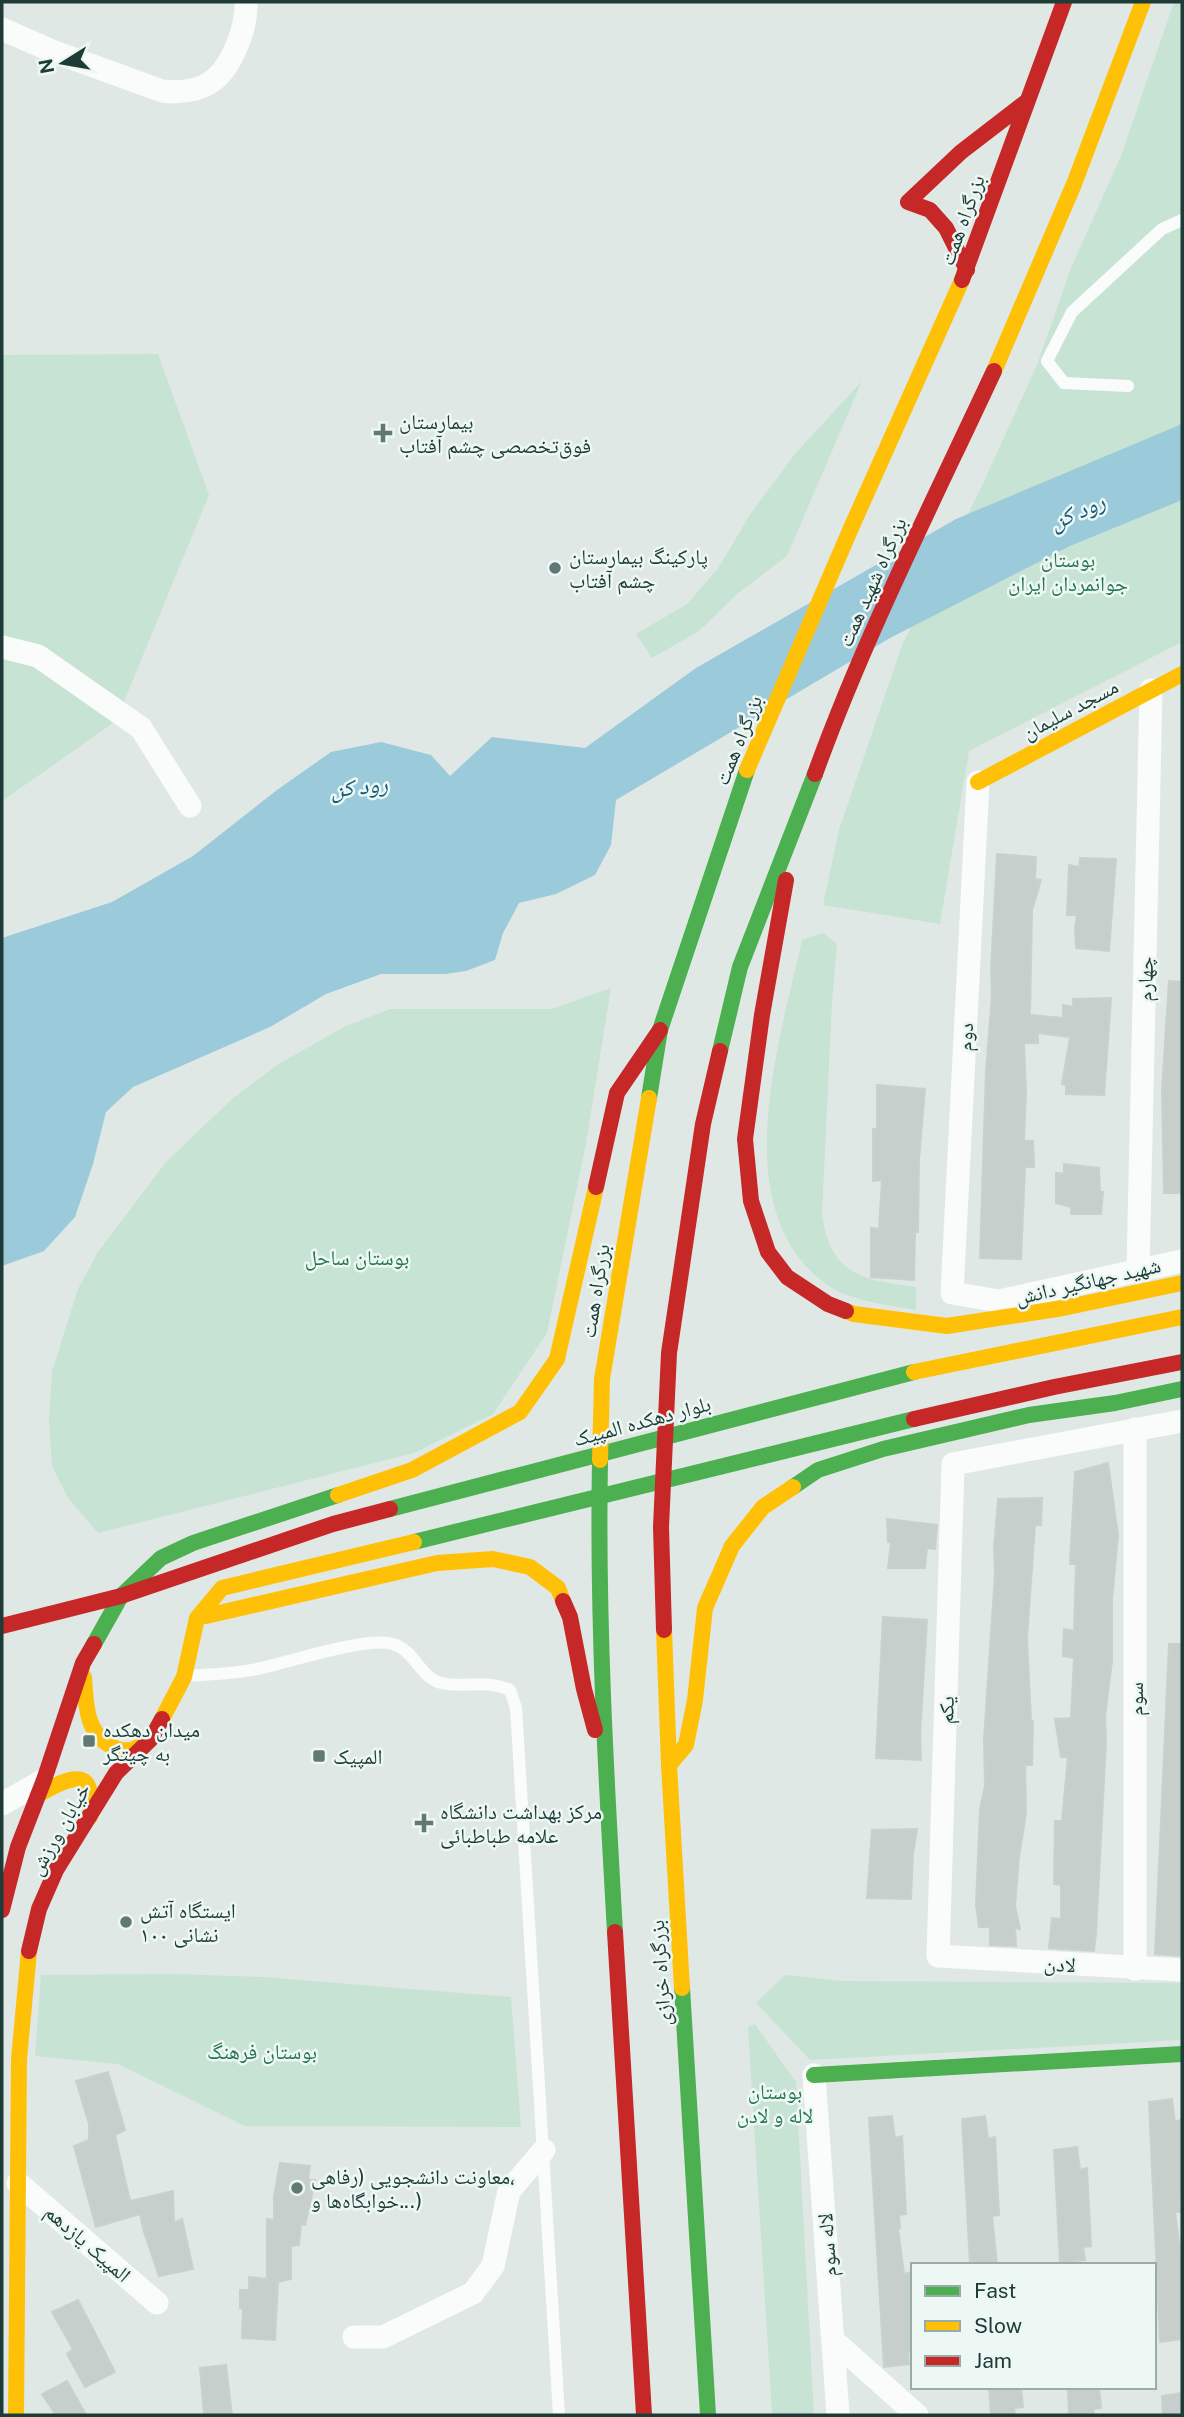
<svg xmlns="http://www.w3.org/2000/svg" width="1184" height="2417" font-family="'Public Sans','Noto Naskh Arabic',sans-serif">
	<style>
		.green { fill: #c7e3d3 }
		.water { fill: #9bcadb }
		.building { fill: #c7cfcc; stroke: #c8d1ce; stroke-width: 2 }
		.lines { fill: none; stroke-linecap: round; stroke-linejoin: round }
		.lane { stroke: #fafcfb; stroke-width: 12 }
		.street { stroke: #fafcfb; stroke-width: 23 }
		.fast { stroke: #4caf50; stroke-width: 16 }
		.slow { stroke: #ffc107; stroke-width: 16 }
		.jam { stroke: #c62828; stroke-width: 16 }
		.poi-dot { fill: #617874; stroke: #edf7f3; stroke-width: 2.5 }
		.labels { text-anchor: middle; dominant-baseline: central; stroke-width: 5; stroke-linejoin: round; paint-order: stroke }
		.street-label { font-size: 21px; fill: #1d3b37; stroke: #edf7f3 }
		.poi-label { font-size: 21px; fill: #1d3b37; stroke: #edf7f3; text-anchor: start }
		.park-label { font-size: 21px; fill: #23764f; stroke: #edf7f3 }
		.water-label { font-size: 23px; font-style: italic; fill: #115c7d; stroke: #edf7f3 }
	</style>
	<rect width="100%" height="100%" fill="#e0e8e5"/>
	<g class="green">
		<polygon points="1174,2 1182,2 1182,642 969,751 940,924 823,905 839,830 902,645 980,490 1037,365 1071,268 1121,156"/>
		<polygon points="158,354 209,495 116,721 2,801 2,355"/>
		<polygon points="862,381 787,556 737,594 699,631 652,658 636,634 687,604 719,567 751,513 795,454"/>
		<path d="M823,933L837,944L832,1003L822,1214C830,1275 862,1280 916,1287V1310C889,1305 851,1301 829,1286C723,1213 780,1041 802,940Z"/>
		<polygon points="611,988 586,1143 547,1333 493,1414 414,1453 98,1533 68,1498 52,1466 49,1422 52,1371 78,1289 98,1252 166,1162 232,1099 277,1065 344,1027 390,1009 552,1009"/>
		<polygon points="173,1974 264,1977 511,1997 521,2127 245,2126 118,2064 35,2056 41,1975"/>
		<polygon points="785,1975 842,1981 1182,1983 1182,2040 810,2060 756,2003"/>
		<polygon points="755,2024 796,2082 814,2415 772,2415 748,2027"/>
	</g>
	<polygon class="water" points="1182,424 1182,500 1070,546 890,638 616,800 611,845 595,875 556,894 519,903 503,933 495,960 466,971 445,974 381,974 326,994 270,1027 133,1087 106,1112 93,1164 75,1217 44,1251 2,1266 2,938 112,902 193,856 277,790 331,752 381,742 431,755 450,776 492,737 585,748 696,668 956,519"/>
	<g class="building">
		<polygon points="997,854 1036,857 1035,879 1041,880 1032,910 1030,1015 1063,1018 1063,1005 1073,1007 1073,999 1111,998 1104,1095 1066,1094 1066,1085 1062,1084 1070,1037 1038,1033 1038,1043 1024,1043 1026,1091 1024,1141 1033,1141 1034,1167 1025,1167 1021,1259 980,1258 986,1071 992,995 991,970"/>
		<polygon points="1080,858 1116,859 1109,951 1076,948 1075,928 1077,915 1067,915 1069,865 1079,867"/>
		<polygon points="1169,981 1182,982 1182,1193 1164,1193 1162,1089"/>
		<polygon points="877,1085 925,1089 919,1160 918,1232 915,1232 914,1280 871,1277 871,1228 879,1229 882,1180 873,1181 873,1129 877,1129"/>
		<polygon points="1064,1164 1099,1168 1100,1192 1103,1192 1101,1214 1071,1214 1071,1207 1056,1203 1056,1173 1064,1174"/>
		<polygon points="1108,1463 1118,1535 1112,1600 1112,1661 1105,1717 1106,1742 1096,1934 1094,1951 1049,1948 1052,1918 1061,1919 1061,1885 1054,1884 1055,1821 1062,1821 1068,1757 1061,1757 1055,1719 1071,1718 1074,1658 1063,1656 1063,1646 1064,1629 1074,1631 1076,1564 1070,1564 1075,1472"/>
		<polygon points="1042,1498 1041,1525 1035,1525 1027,1638 1031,1721 1033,1721 1032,1765 1025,1765 1026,1813 1019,1857 1015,1906 1020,1929 1015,1928 1016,1946 990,1945 990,1927 979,1927 976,1905 980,1809 985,1786 984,1739 995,1573 994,1549 998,1499"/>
		<polygon points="887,1519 937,1525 935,1549 927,1548 925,1568 888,1568 891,1542 888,1542"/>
		<polygon points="883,1617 927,1620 920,1734 921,1760 876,1758"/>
		<polygon points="1169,1644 1182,1644 1182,1956 1155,1954"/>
		<polygon points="917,1829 913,1853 911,1899 867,1898 872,1830"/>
		<polygon points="108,2072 125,2130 115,2135 130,2201 173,2191 174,2223 182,2219 193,2269 159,2276 144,2232 140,2214 96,2227 74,2146 89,2140 89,2124 76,2081"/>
		<polygon points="1172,2099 1175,2122 1182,2119 1182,2198 1179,2199 1180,2212 1175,2212 1180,2249 1182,2248 1182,2339 1160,2342 1149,2102"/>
		<polygon points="892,2116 895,2138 902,2136 906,2214 899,2215 900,2228 898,2228 904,2274 911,2272 913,2351 908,2351 909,2364 884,2367 869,2118"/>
		<polygon points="985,2116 988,2139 995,2137 999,2215 992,2216 997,2265 970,2265 962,2119"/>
		<polygon points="1077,2147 1080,2170 1087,2168 1091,2246 1083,2247 1085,2260 1060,2263 1054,2150"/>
		<polygon points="280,2163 310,2166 308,2180 315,2180 309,2209 305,2225 301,2224 299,2245 291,2246 291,2279 278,2282 275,2340 242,2338 243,2308 240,2308 240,2290 249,2290 249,2277 267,2279 267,2219 274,2220 274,2196"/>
		<polygon points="78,2300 115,2372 85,2387 67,2354 73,2349 52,2312"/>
		<polygon points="226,2365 232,2415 204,2415 200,2368"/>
		<polygon points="67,2381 86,2415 56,2415 42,2394"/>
		<polygon points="989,2387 1021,2387 1023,2407 1014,2408 1015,2415 991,2415"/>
		<polygon points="1068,2387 1099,2387 1101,2408 1093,2409 1094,2415 1069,2415"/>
		<polygon points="1182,2393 1182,2415 1163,2415 1162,2396"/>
	</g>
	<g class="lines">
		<g class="lane">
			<polyline points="1128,386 1064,383 1047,361 1072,312 1162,229 1182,220"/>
			<path d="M188,1676C210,1674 235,1674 257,1669C287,1663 366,1636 393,1644C415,1650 420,1678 441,1683C466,1689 483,1678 510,1690L516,1708L559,2415"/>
		</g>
		<g class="street">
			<path d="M2,29L52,51L162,91C179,93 196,92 211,82C232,68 247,27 246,2"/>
			<polyline points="2,647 38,656 141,728 190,806"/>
			<polyline points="978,782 952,1293 999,1301 1182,1261"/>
			<polyline points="1138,1269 1151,690"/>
			<polyline points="1182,1421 953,1464 938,1956 1182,1970"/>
			<polyline points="2,1804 44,1780"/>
			<polyline points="1135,1969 1135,1429"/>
			<polyline points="814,2075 838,2415"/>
			<polyline points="18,2183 157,2303"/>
			<polyline points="354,2337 383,2337 473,2293 493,2266 509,2191 544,2150"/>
			<polyline points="834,2341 917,2415"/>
		</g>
		<g class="fast">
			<polyline points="720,1051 740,967 815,774"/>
			<polyline points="649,1098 660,1030 747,770"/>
			<path d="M600,1460C597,1618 606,1775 615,1932"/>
			<polyline points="793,1487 818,1470 883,1449 1029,1415 1115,1403 1182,1389"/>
			<polyline points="390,1509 914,1372"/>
			<polyline points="414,1542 914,1419"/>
			<polyline points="94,1644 121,1596 161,1558 193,1543 338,1495"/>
			<polyline points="682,1988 708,2415"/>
			<polyline points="814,2075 1182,2054"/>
		</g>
		<g class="slow">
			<polyline points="994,371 1074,184 1143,2"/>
			<polyline points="747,770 851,528 962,280"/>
			<polyline points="978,782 1182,674"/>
			<polyline points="846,1311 854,1314 947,1326 1063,1308 1182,1283"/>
			<polyline points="914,1372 1182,1317"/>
			<polyline points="600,1460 602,1379 649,1098"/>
			<polyline points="338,1495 412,1470 520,1412 557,1359 596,1187"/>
			<polyline points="206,1616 437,1563 493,1559 530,1567 558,1588 563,1601"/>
			<polyline points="664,1630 669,1765 682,1988"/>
			<path d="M84,1677C86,1703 85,1732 111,1746C128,1755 137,1749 151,1739"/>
			<polyline points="162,1719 184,1677 197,1618 222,1588 414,1542"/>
			<polyline points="669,1765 686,1745 695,1700 705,1608 732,1546 763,1507 793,1487"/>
			<path d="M38,1795C71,1775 97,1766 90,1817"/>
			<polyline points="16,2415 19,2059 29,1951"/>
		</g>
		<g class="jam">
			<polyline points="967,270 946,228 930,210 908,202 961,152 1026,102"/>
			<polyline points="962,280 1064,2"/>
			<path d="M815,774C865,636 932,504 994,371"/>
			<polyline points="786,880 762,1015 745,1139 751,1201 768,1252 787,1277 828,1304 846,1311"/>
			<polyline points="596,1187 617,1093 660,1030"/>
			<polyline points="914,1419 1054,1387 1182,1362"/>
			<polyline points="563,1601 570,1617 584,1689 595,1730"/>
			<polyline points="2,1626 121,1596 333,1524 390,1509"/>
			<polyline points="664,1630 661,1527 669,1353 703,1124 720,1051"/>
			<polyline points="2,1910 18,1847 44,1780 83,1663 94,1644"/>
			<polyline points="615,1932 644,2415"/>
			<polyline points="29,1951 39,1909 56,1870 116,1773 151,1739 162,1719"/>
		</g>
	</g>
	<g class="poi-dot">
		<path d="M379.5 422.5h7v7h7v7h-7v7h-7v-7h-7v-7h7z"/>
		<circle cx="555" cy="568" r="7"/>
		<rect x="82" y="1734" width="14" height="14" rx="3.5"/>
		<rect x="312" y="1749" width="14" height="14" rx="3.5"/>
		<path d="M420.5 1812.5h7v7h7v7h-7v7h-7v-7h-7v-7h7z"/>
		<circle cx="126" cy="1922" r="7"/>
		<circle cx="297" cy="2188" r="7"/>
	</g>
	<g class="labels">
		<g class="street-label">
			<text transform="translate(962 220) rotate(-70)">بزرگراه همت</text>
			<text transform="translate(872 582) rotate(-66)">بزرگراه شهید همت</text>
			<text transform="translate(1070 709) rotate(-28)">مسجد سلیمان</text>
			<text transform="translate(738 740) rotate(-68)">بزرگراه همت</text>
			<text transform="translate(1145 979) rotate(-89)">چهارم</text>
			<text transform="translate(965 1037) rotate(-87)">دوم</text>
			<text transform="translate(1088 1281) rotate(-13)">شهید جهانگیر دانش</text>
			<text transform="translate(595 1291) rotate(-81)">بزرگراه همت</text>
			<text transform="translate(642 1421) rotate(-15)">بلوار دهکده المپیک</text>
			<text transform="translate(1135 1699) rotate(-90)">سوم</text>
			<text transform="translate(946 1710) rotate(-88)">یکم</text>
			<text transform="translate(59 1829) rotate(-60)">خیابان ورزش</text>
			<text transform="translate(1060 1964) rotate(4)">لادن</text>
			<text transform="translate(660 1973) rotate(-94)">بزرگراه خرازی</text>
			<text transform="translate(88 2243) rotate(41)">المپیک یازدهم</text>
			<text transform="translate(827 2245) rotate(-94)">لاله سوم</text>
		</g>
		<g class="poi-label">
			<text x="399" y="421">بیمارستان<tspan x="399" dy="24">فوق‌تخصصی چشم آفتاب</tspan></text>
			<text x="569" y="556">پاركينگ بيمارستان<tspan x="569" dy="24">چشم آفتاب</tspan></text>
			<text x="103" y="1729">میدان دهکده<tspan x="103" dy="24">به چیتگر</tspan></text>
			<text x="333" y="1756">المپیک</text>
			<text x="440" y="1811">مرکز بهداشت دانشگاه<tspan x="440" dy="24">علامه طباطبائی</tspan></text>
			<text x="140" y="1910">ایستگاه آتش<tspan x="140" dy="24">نشانی ۱۰۰</tspan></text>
			<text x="311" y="2176">معاونت دانشجویی (رفاهی،<tspan x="311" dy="24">خوابگاه‌ها و...)</tspan></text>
		</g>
		<g class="park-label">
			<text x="1068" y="559">بوستان<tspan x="1068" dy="24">جوانمردان ایران</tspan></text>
			<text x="357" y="1257">بوستان ساحل</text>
			<text x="262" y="2051">بوستان فرهنگ</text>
			<text x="775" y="2091">بوستان<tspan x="775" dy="24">لاله و لادن</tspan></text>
		</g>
		<g class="water-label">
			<text transform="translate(1077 511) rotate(-24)">رود کن</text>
			<text transform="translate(359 786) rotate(-6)">رود کن</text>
		</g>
	</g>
	<rect width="1184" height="2417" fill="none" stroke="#1d3b37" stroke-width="7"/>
	<rect x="911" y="2263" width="245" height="126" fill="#edf7f3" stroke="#9aaca8" stroke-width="2"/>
	<rect x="925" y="2286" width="35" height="10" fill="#4caf50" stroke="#9aaca8" stroke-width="2"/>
	<text x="974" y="2298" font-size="21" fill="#1d3b37">Fast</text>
	<rect x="925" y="2321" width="35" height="10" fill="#ffc107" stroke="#9aaca8" stroke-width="2"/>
	<text x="974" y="2333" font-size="21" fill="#1d3b37">Slow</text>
	<rect x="925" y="2356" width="35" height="10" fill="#c62828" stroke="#9aaca8" stroke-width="2"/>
	<text x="974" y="2368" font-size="21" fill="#1d3b37">Jam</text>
	<g transform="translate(63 63) rotate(259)" stroke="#edf7f3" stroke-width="5" paint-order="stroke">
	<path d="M0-5L12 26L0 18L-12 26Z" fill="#1d3b37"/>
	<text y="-10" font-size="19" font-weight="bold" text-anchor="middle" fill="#1d3b37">N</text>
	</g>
</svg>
